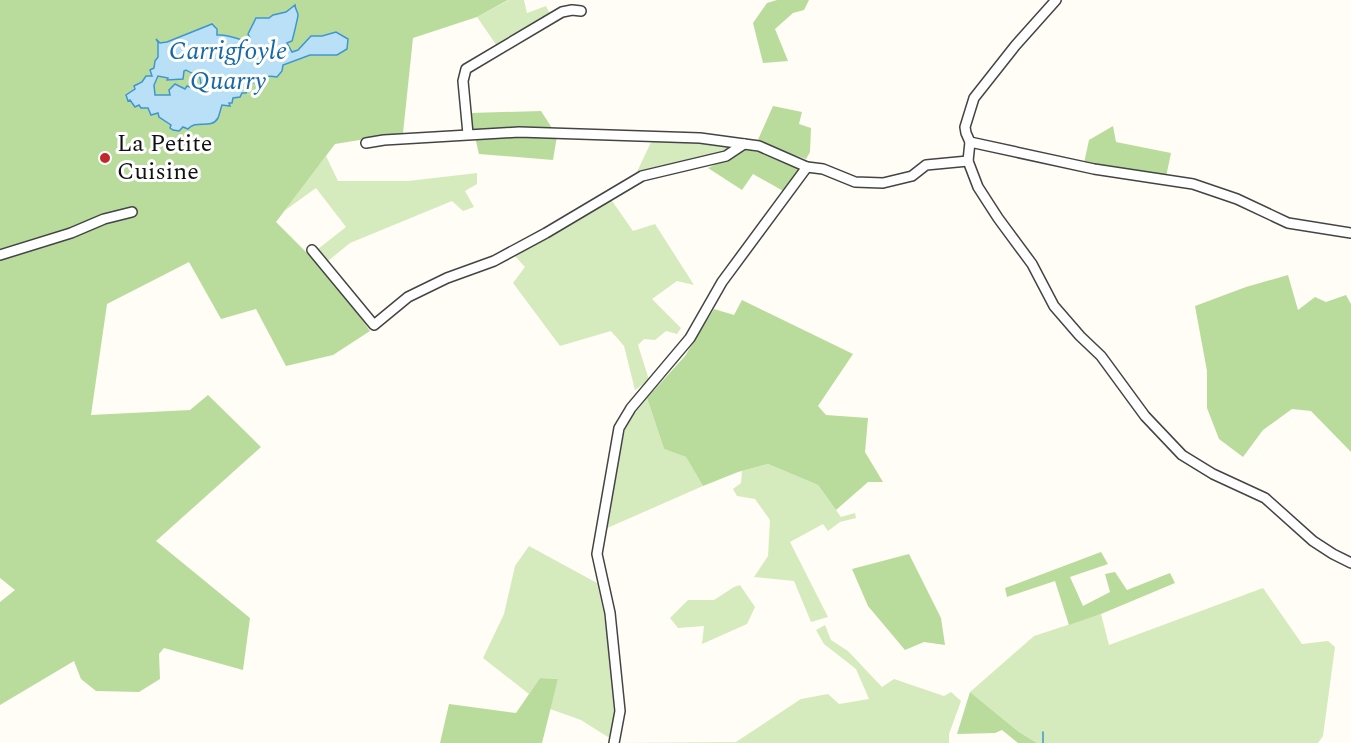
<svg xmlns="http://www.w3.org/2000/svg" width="1351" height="743" font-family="Spectral,serif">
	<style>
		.green { fill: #d5ebbd }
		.forest { fill: #b9dc9c }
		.water { fill: #b9e0f7; stroke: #3f96cf; stroke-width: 1.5; fill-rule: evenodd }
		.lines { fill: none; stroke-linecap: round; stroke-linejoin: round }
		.stream { stroke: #3f96cf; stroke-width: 1.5 }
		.minor-casing { stroke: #444; stroke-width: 12 }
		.minor { stroke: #fff; stroke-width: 9 }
		.poi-dot { fill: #c4262e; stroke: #fff; stroke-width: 2 }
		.labels { text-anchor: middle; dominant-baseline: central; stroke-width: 6; stroke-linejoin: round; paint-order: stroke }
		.poi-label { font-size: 24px; fill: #111; stroke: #fff; text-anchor: start }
		.water-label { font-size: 26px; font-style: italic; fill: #1768a6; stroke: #fff }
	</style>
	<rect width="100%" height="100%" fill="#fffdf5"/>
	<g class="green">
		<polygon points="509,0 524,0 527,13 546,6 551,16 497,46 477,17"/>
		<polygon points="652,140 735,146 722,153 687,160 636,174"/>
		<polygon points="326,156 338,181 408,181 477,173 477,184 465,191 474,207 463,211 452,201 350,243 328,261 318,249 346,227 316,188 284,211"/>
		<polygon points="610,198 633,231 655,224 694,285 677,281 652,299 681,328 677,334 666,331 655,340 644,339 638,345 649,380 635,390 624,346 611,331 560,346 513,283 525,267 515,256"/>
		<polygon points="647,398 664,449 686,457 703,486 605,529 626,424"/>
		<polygon points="768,464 818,485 841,517 855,513 856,518 840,522 828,531 823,524 790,542 828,617 811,622 794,581 754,577 768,556 770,520 755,499 737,496 733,489 741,483 742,471"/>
		<polygon points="529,546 597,583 604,614 614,690 616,717 611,739 581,720 550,709 558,679 540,678 529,694 483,658 504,614 515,566"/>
		<polygon points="740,585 755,607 747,624 702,644 704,626 678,628 670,618 688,600 714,600 734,587"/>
		<polygon points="1263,588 1302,644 1328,641 1335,647 1323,736 1318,743 1037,743 1019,732 970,692 1034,636 1101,614 1109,645"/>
		<polygon points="825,625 831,640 848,651 882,687 894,679 944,696 951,692 961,701 949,734 949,743 618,743 736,742 801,699 828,694 839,704 869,699 856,669 824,644 816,630"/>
	</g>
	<g class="forest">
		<polygon points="0,0 508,0 477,17 413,38 403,133 335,144 276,222 334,280 370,331 333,355 286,366 256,309 221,319 189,262 107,304 91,415 190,410 208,395 261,447 156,541 250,618 243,670 164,648 159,654 160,679 139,692 96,691 81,679 74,661 0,705 0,602 15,590 0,578"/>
		<polygon points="777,0 809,0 804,10 793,13 775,29 788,61 763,63 753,23 767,3"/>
		<polygon points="773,106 802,112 799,124 811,128 810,152 806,159 757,142"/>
		<polygon points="541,111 552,128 474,130 469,121 470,113"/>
		<polygon points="1113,126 1116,142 1171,153 1166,177 1084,163 1089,140"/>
		<polygon points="557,136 553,160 479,154 475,137"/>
		<polygon points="745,150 764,153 801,168 785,192 753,174 742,190 708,168"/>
		<polygon points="1288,275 1298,310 1315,297 1326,302 1346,295 1351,304 1351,452 1311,411 1292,409 1263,430 1243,457 1219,439 1207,408 1207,371 1195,306 1246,287"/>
		<polygon points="742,300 853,354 818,406 826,415 868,418 865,452 883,482 868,482 836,510 818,485 768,464 738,472 703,486 686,457 664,449 647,398 685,356 714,309 734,315"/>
		<polygon points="1101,552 1108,564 1070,577 1083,606 1110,592 1105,574 1115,572 1127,590 1170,573 1175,583 1101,614 1069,625 1055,581 1007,597 1005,588"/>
		<polygon points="909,554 941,618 945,645 924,642 905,650 868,606 852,569"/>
		<polygon points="540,678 558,679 542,743 440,743 449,704 516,713"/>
		<polygon points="970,692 1019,732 1037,743 1018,743 1002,730 995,733 957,734"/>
	</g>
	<path class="water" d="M295,5C295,9 298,12 298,15C298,17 293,38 292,41L287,43L292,52L298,50L311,36H322L336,32L348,39L347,49L337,55H310L283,65L282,71L277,77C263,74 252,80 246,93H242L240,97L233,98L232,103H229L230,106L222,105C220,111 220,113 218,118C211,130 196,119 188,129L183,127L179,131L173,130L170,128L171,125L159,117L158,113L151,115L148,108H141L139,105L135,107L130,100L128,101L126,95L135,89L134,86L142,82L146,76H152L150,70L154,68L155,61L158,57V42L156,39L160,43L167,42L212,24L217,29V35C228,34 235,38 245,41L250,38L248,34L256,18H269L273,15L286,12ZM186,70C198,78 200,70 201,86L195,89L187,86L185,89L175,84L169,90L170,95H155L154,85L158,76L168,78L167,80L183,79L184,71Z"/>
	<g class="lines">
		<polyline class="stream" points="1043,732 1043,743"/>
		<defs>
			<g id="minor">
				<polyline points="1056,0 1015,46 974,98 965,127 966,133 970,142 968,161 978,187 998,218 1032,264 1054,306 1080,336 1101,356 1145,416 1182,455 1213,474 1265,498 1313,541 1333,554 1351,563"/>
				<polyline points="468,134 463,81 466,69 562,12 572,10 581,11"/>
				<polyline points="970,142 1094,169 1193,184 1237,199 1288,223 1351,233"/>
				<polyline points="366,143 384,140 519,132 700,138 759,146 807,167 823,169 855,182 883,183 912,176 926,165 968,161"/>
				<polyline points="312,250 374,325 408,297 447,278 494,261 546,233 642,176 726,156 744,144"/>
				<polyline points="0,255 71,233 104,219 132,212"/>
				<polyline points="614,743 620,711 610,613 597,554 619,428 631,408 690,338 722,282 807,167"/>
			</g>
		</defs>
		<use href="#minor" class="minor-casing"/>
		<use href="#minor" class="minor"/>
	</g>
	<circle class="poi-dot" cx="105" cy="158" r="6"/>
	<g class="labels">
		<g class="poi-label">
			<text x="117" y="144">La Petite<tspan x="117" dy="28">Cuisine</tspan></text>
		</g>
		<g class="water-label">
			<text x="228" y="51">Carrigfoyle<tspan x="228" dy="30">Quarry</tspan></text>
		</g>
	</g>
</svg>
